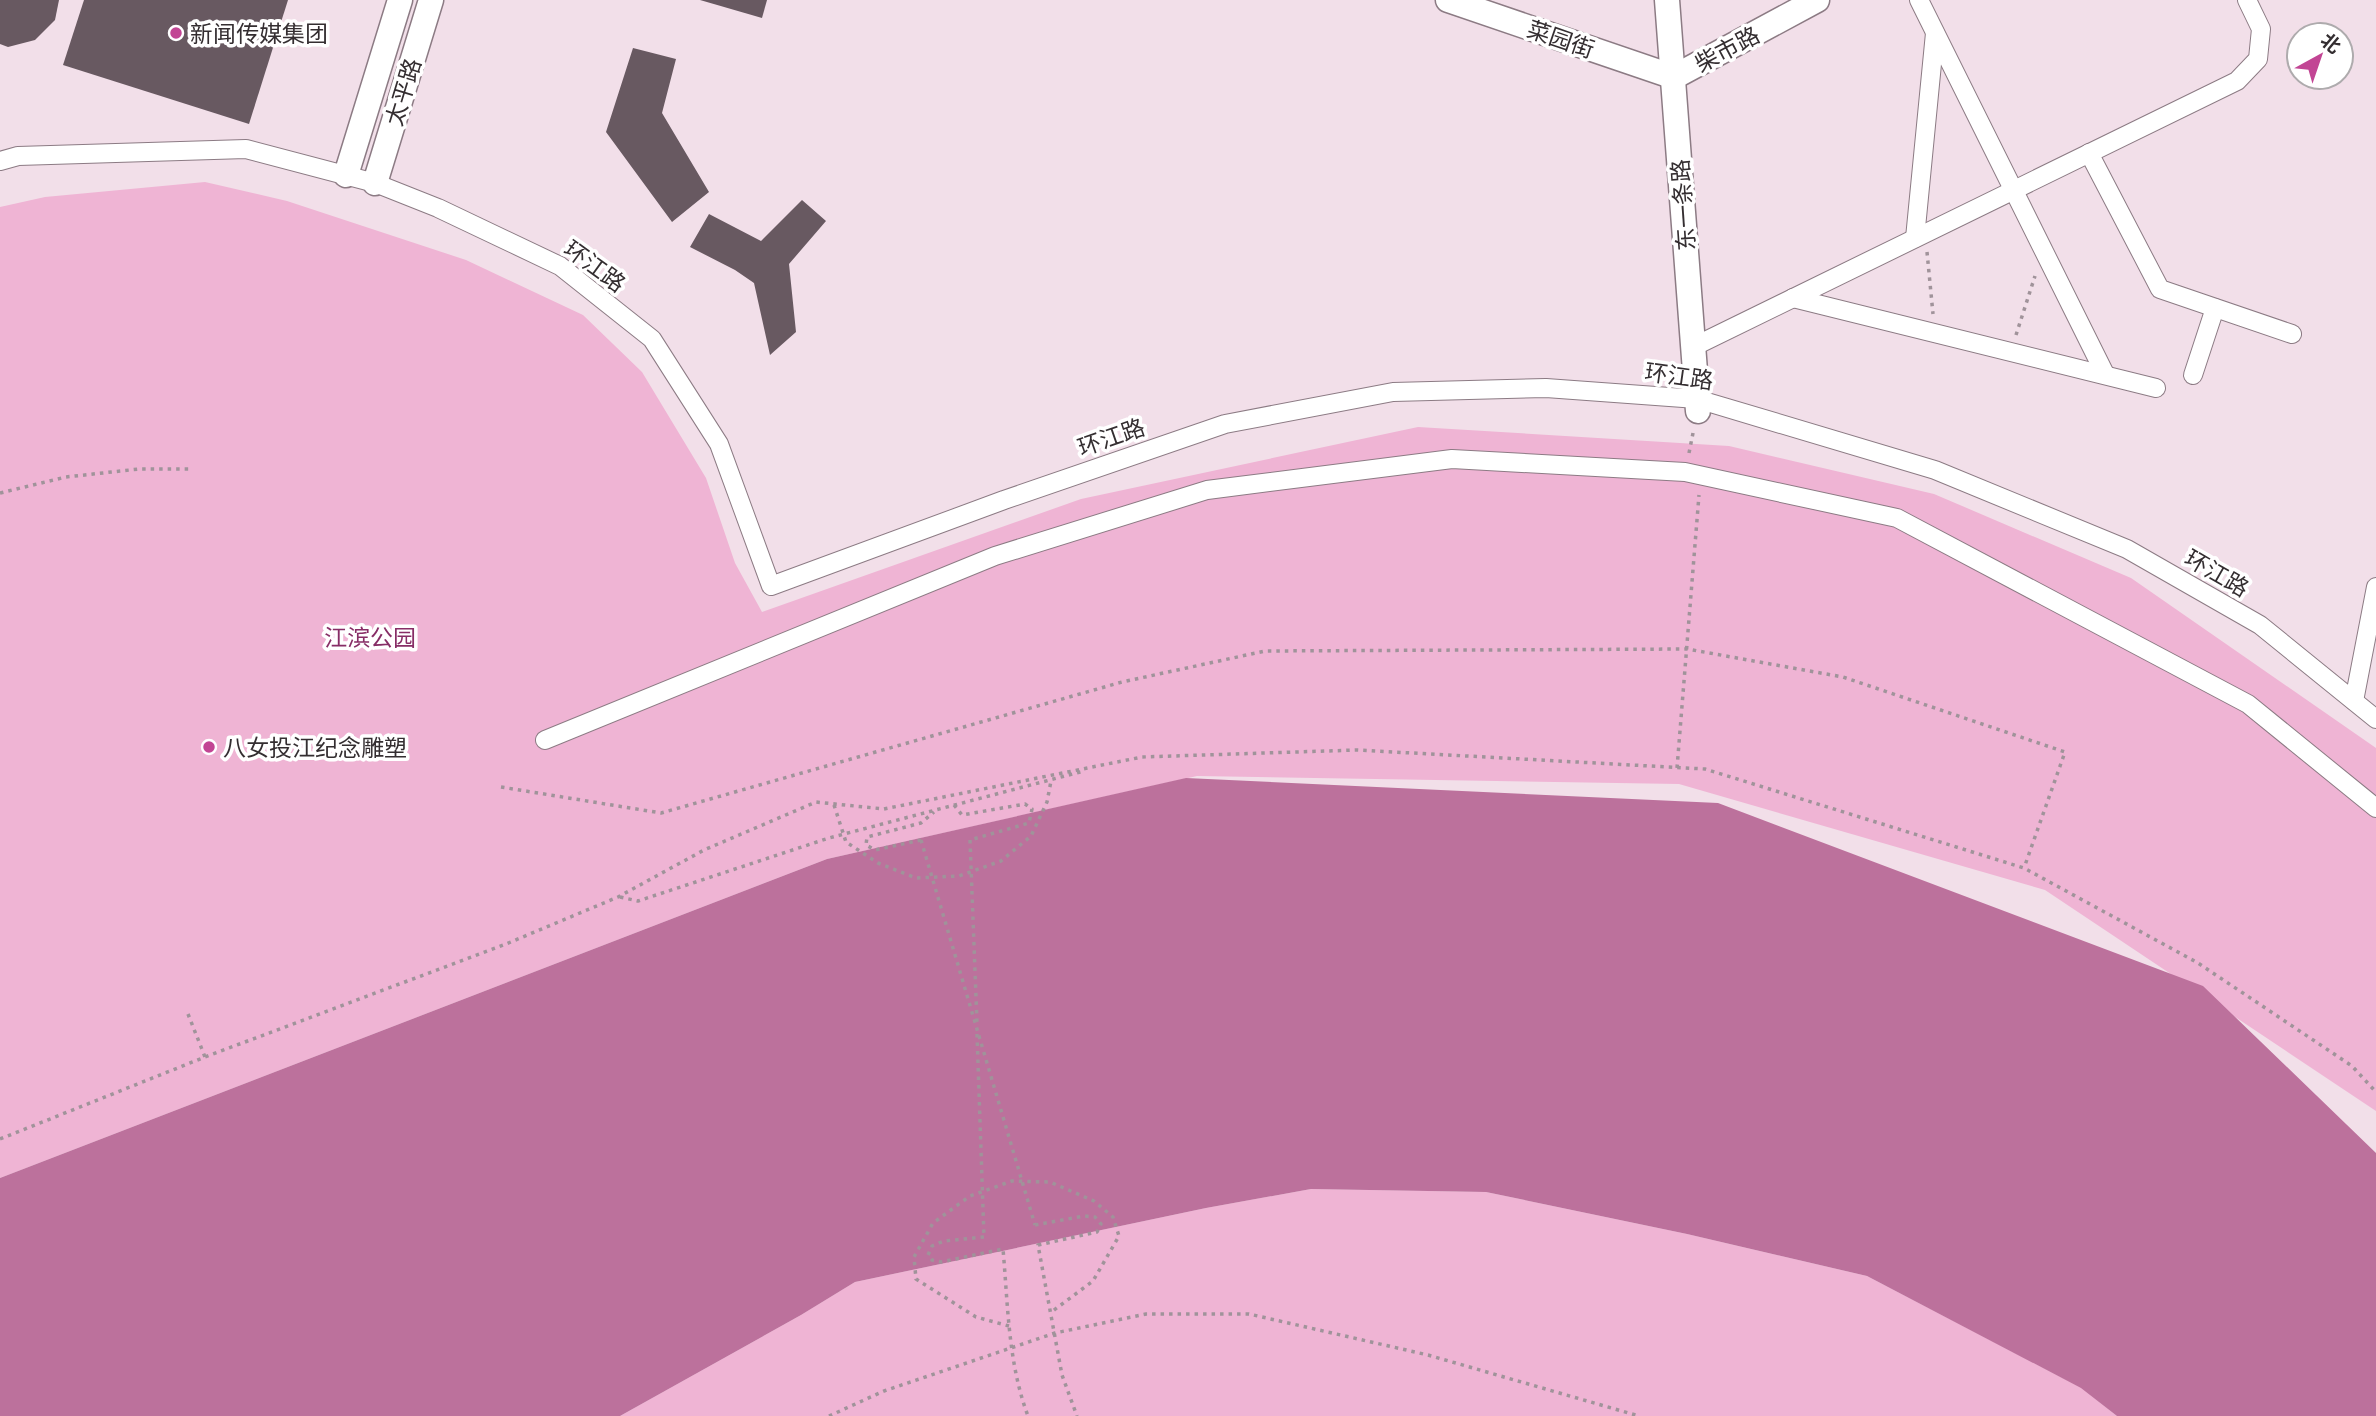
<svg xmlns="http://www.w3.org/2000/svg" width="2376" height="1416" font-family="Quicksand,'Noto Sans SC',sans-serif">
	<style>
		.green { fill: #efb4d4 }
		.water { fill: #bc719c }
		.building { fill: #685961 }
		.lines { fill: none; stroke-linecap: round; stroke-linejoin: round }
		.street-casing { stroke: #8c7b84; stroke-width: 20 }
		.secondary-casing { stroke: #8c7b84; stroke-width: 27 }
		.path { stroke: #a0939a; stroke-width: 3.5; stroke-dasharray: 3.5 5; stroke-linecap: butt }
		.street { stroke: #fff; stroke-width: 18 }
		.secondary { stroke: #fff; stroke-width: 24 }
		.path-bridge { stroke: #a0939a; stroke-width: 3.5; stroke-dasharray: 3.5 5; stroke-linecap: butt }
		.poi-dot { fill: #c24594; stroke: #fff; stroke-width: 2.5 }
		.labels { text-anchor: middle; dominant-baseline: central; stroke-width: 7; stroke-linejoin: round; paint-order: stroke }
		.poi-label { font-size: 23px; fill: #342e31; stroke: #fff; text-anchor: start }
		.street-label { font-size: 23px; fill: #342e31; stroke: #fff }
		.park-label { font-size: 23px; fill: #872d66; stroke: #fff }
	</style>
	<rect width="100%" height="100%" fill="#f2dfe9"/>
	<g class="green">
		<polygon points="205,182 287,201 466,260 583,315 642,372 706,478 735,563 762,612 1081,499 1418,427 1729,446 1934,494 2131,578 2376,748 2376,1111 2045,890 1679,784 1197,776 827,859 0,1178 0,207 45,197"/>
		<polygon points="1311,1189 1486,1192 1687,1234 1867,1276 2082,1388 2117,1416 620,1416 801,1315 855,1282 1206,1208"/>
	</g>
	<polygon class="water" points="1186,778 1718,803 2203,986 2376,1153 2376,1416 2117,1416 2081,1388 1867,1276 1687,1234 1486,1192 1311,1189 1206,1208 855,1282 801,1315 620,1416 0,1416 0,1178 827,859"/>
	<g class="building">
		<polygon points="0,0 59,0 55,20 35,40 8,47 0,44"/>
		<polygon points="84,0 288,0 249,124 63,65"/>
		<polygon points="700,0 767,0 762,18"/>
		<polygon points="633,48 676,59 662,113 709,192 672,222 606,132"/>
		<polygon points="802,200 826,221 789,264 796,332 770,355 754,283 735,270 690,247 709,214 761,241"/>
	</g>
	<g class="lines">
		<defs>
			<g id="street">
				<polyline points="1919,0 2105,374"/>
				<polyline points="2089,153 2160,289 2292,334"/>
				<polyline points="0,161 18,156 246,149 375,183 438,208 560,266 652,339 719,444 771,586 1004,500 1225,424 1393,392 1546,388 1697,399 1935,470 2127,549 2260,625 2376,719"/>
				<polyline points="1915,238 1935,33"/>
				<polyline points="1793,298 2156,388"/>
				<polyline points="1693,347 2237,81 2258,59 2261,29 2247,0"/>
				<polyline points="2193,375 2215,308"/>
				<polyline points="2354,701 2376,587"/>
				<polyline points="545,740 995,556 1207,490 1452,459 1685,472 1897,518 2248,704 2376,808"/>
			</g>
			<g id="secondary">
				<polyline points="1448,0 1674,77 1817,0"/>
				<polyline points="1667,0 1698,411"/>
				<polyline points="346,175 400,0"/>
				<polyline points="375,183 431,0"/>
			</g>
		</defs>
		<use href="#street" class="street-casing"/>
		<use href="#secondary" class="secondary-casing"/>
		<g class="path">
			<polyline points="1927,252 1933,314"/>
			<polyline points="2016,335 2035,276"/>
			<polyline points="1689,453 1693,433"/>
			<polyline points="0,493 66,477 139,469 189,469"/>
			<polyline points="1677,768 1699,495"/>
			<polyline points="501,787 661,813 1122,682 1265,651 1687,649 1843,677 2065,752 2024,868"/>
			<polyline points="834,805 846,842 878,863 916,878 959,876 1001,861 1031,836 1047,802 1051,781"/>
			<polyline points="954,805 962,815 1025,804 1032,809 1029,823 970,840"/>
			<polyline points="921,840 875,850 866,845 867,837 921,823 934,812"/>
			<polyline points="620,897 638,901 829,838 1084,771"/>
			<polyline points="188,1014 205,1057"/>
			<polyline points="0,1139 205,1057 506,944 618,897 704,850 816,802 884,809 1142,757 1357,750 1705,769 2024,868 2198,963 2352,1066 2376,1092"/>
			<polyline points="1035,1225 1084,1216 1095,1217 1101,1224 1097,1232 1038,1245 1062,1375 1077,1416"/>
			<path d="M984,1237L944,1241L932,1246L928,1255L932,1260L941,1262L1003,1249C1008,1305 1008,1363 1028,1416"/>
			<polyline points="1009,1326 976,1317 916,1279 914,1257 933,1223 970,1196 1012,1181 1050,1182 1094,1201 1113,1217 1119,1236 1093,1281 1050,1313"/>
			<polyline points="829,1416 884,1391 1055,1333 1146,1314 1249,1314 1428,1355 1639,1416"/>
		</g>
		<use href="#street" class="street"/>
		<use href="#secondary" class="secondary"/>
		<g class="path-bridge">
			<polyline points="921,840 1035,1225"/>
			<polyline points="970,840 977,1023"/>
			<polyline points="977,1034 984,1237"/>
		</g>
	</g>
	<g class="poi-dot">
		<circle cx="176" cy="33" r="7"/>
		<circle cx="209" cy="747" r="7"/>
	</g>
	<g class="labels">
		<g class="poi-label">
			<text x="190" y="33">新闻传媒集团</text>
			<text x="223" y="747">八女投江纪念雕塑</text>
		</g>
		<g class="street-label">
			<text transform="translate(1561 39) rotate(19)">菜园街</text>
			<text transform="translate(1727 49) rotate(-28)">柴市路</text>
			<text transform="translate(403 92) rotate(-73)">太平路</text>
			<text transform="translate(1683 205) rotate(-94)">东一条路</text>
			<text transform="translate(595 266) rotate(36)">环江路</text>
			<text transform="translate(1679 376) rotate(8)">环江路</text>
			<text transform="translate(1111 437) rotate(-19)">环江路</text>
			<text transform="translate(2217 573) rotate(30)">环江路</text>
		</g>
		<g class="park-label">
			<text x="370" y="637">江滨公园</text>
		</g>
	</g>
	<g transform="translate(2320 56) rotate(40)"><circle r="33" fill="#ffffff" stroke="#aeabad" stroke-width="2"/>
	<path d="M0-5L12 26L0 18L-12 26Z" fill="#c24594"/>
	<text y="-10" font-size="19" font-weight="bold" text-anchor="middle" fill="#342e31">北</text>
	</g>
</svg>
